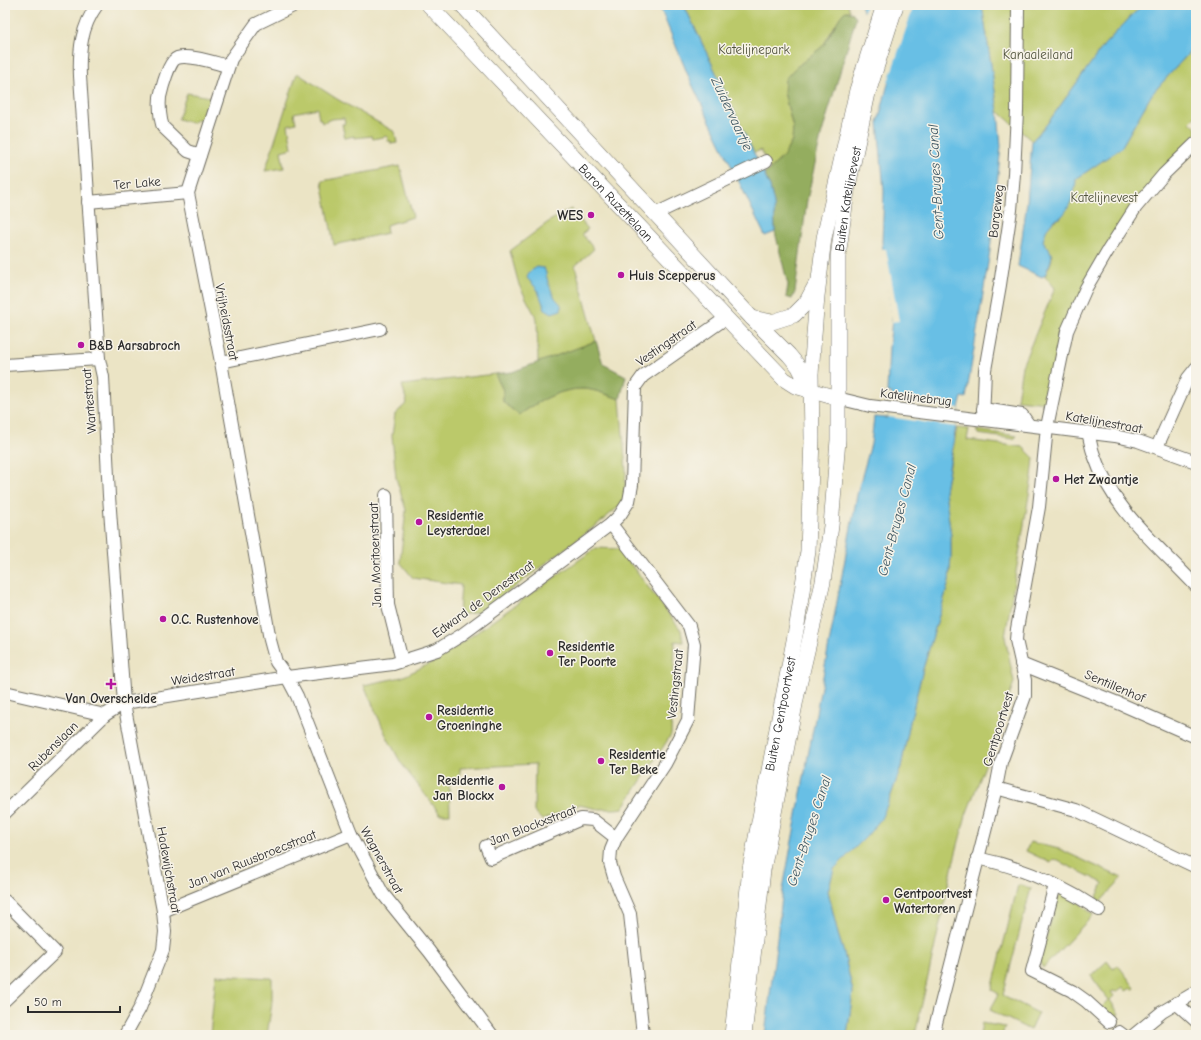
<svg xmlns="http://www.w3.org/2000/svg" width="1201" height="1040" font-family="'Comic Neue',sans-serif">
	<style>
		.green { fill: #bbc96b; stroke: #737a4b }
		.forest { fill: #94ad5f; stroke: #606c45 }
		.water { fill: #68bfe5; stroke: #4a7588 }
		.pier { fill: #ebe4c5 }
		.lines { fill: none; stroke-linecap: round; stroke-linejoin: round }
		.minor-casing { stroke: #6e6c61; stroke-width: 14 }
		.major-casing { stroke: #6e6c61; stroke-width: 16 }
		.minor { stroke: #fff; stroke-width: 12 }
		.major { stroke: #fff; stroke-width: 15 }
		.poi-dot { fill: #b5179e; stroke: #f7f3e8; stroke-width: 1.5 }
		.labels { text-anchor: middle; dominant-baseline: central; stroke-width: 3; stroke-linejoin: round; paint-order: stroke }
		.park-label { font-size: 13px; fill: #4f523b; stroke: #f7f3e8 }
		.street-label { font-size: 13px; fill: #2b2b2b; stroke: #f7f3e8 }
		.poi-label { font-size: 13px; font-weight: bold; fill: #2b2b2b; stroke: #f7f3e8; text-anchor: start }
		.water-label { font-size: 14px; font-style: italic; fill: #3d5763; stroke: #f7f3e8 }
	</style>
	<rect width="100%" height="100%" fill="#f7f3e8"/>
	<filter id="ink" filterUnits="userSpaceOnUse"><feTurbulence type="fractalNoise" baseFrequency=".025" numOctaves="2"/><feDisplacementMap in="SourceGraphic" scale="8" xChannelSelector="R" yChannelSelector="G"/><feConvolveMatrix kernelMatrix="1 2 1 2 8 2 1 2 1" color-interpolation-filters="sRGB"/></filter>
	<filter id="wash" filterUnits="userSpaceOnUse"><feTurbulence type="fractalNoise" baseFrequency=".012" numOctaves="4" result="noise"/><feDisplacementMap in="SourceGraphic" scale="16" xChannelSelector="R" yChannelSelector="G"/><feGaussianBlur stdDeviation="0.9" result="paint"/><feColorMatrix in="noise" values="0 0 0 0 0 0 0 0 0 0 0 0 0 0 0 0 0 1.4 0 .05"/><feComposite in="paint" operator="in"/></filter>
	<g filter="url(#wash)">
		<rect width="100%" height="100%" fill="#ebe4c5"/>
		<g class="green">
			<polygon points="684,5 848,5 850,11 846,11 840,17 823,46 794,69 784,92 793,128 792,141 783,157 770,169 761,150 754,153"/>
			<polygon points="982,5 1142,5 1104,45 1047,124 1032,141 998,111"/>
			<path d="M1196,45V116L1190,122L1196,128V134L1162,170L1093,267L1047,403L1017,400L1022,366L1055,288L1045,276C1053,257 1056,258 1043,241C1045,229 1049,221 1061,218L1076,179L1121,148L1152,94Z"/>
			<polygon points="297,73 337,99 395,132 397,143 391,144 391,141 388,141 387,136 373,139 372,136 354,138 354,136 345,138 342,124 345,124 344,118 331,119 322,123 321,119 319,119 317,108 294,113 296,123 288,125 292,148 281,151 284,168 265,171"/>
			<polygon points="187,93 211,97 202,119 197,119 192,123 178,119"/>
			<polygon points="400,166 413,217 386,225 387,233 334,245 322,181"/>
			<polygon points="571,209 588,229 582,234 594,249 575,266 596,341 538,363 537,319 519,285 510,251 551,220"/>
			<path d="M495,374L503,390V402L519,415C538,402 560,388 584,389C594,389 610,396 620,399L626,471L624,502L603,520L481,612L459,615L461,585L413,578L400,562L406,510L396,478L392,436L395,414L407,403L402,385Z"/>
			<polygon points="957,428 969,429 967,440 1023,447 1034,458 1032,477 1005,637 1014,682 993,745 966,815 954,860 915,1035 847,1035 853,992 844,953 838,934 828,891 834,869 866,837 890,798 901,767 910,722 923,669 949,582 951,556 951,536 945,491"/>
			<polygon points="976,430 1017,436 1014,439 978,434"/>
			<polygon points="596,548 619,549 681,630 683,642 675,641 671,735 623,808 615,809 598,809 579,805 542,820 534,812 535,764 460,768 460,780 449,779 450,814 440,814 401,763 386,735 364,685 402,677 439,659"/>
			<polygon points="1030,842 1059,849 1122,878 1101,901 1096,899 1103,883 1054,859 1051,863 1026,851"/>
			<polygon points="1018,885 1031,888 1003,995 1038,1013 1030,1030 990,1010 999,994 992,990"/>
			<polygon points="1063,892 1074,898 1093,915 1043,968 1039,961 1058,897"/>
			<polygon points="1107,961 1113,969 1118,965 1135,988 1132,990 1131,988 1126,991 1123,987 1116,992 1114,991 1111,992 1114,996 1110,1000 1119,1014 1112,1019 1101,1008 1109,1000 1091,976"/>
			<polygon points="216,975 272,978 272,1003 267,1035 210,1035"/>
			<polygon points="982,1023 1005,1027 1002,1035 980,1035"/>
		</g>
		<g class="forest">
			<polygon points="846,11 853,13 856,18 821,136 807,200 795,292 792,299 786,297 788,285 775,232 774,204 770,187 764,174 770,169 783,157 792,141 793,128 784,92 785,79 794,69 823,46 840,17 844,12"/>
			<path d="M596,341L603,364L626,376L620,399C610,396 594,389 584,389C560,388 538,402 519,415L503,402V390L495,374L512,372Z"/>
		</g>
		<g class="water">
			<polygon points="659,5 684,5 770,187 774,204 775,232 765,236 690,80"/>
			<polygon points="861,5 982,5 998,111 1001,146 990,251 966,398 962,397 959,408 945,491 951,536 951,556 949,582 923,669 910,722 901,767 890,798 881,819 866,837 834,869 828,891 838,934 844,953 853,992 847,1035 765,1035 783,889 858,490 871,444 874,417 888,418 892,393 887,392 889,347 892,320 882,242 884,191 878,123 888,83"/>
			<path d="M1142,5H1196V45L1152,94L1121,148L1076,179C1076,190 1070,209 1061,217C1059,219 1055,219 1053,221C1047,227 1045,233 1043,241C1053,254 1054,255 1047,270C1046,274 1045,275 1042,277L1018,266L1027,202L1032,141L1047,124L1104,45Z"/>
			<path d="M537,267L544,268C546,272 546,274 547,278C548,284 552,291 554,296C557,302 563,303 561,310L552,313L545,309L537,289L527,278L529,272Z"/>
		</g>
		<g class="pier">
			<polygon points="866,5 914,5 883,97 886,83 862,16"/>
			<polygon points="881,249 886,249 899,321 892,322"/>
			<polygon points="891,398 959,408 956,427 888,417"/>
		</g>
	</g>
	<g filter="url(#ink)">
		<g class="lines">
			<defs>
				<g id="minor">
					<path d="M97,5C81,27 79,50 80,76L99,359L103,377L109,496L124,703L163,911L165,932L163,950L140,1008L125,1035"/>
					<polyline points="295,5 256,24 231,59 188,193 221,362 270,640 276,662 287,677 297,696 351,834 383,894 429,951 492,1035"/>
					<path d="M200,155L188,151L163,127C160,119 159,106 160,97C162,88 169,61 177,58C190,54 215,63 228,66"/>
					<polyline points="88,202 188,193"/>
					<polyline points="655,214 766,161"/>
					<polyline points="221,362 380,329"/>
					<polyline points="5,365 99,359"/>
					<polyline points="837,398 870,406 1115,436 1138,441 1196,462"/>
					<polyline points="983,409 1022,415 1029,425"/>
					<polyline points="983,420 985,370 1000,285 1011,210 1014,174 1017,111 1018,5"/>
					<path d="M1088,432C1090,439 1091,448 1094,455C1112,510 1159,546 1196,586"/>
					<polyline points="1157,447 1188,378 1196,368"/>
					<polyline points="386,495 388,605 402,661"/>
					<polyline points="611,524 689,626 694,644 688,720 665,764 616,838 611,850 610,863 614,877 630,914 643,1035"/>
					<polyline points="1021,664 1123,705 1196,737"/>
					<polyline points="5,692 105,715"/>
					<polyline points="996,788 1076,810 1196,867"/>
					<polyline points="5,813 105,715 124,703 287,677 393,664 437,650 460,636 611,524 620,515 629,501 632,485 635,387 643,376 726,318"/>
					<polyline points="486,846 491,858 581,819 593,820 616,838"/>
					<path d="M977,858C1022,867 1061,885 1099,910"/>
					<polyline points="1055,885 1032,971 1072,991 1086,1001 1109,1022"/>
					<polyline points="5,901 55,952 5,1000"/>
					<polyline points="163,911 351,834"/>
					<polyline points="1176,1003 1196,1021"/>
					<polyline points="1119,1032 1123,1035"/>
					<polyline points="933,1035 996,788 1001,762 1025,696 1025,680 1016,640 1017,629 1039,507 1047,427 1067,331 1086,288 1107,252 1136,207 1164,174 1196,143"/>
					<polyline points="1134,1035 1162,1012 1196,992"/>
				</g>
				<g id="major">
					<path id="s1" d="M429,5L784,379L795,386L837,398"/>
					<polyline points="462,5 751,317 789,355 799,367 809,388"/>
					<polyline points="752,318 772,322 794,315 806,303 815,286"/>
					<path id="s2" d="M732,1035L750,869L797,625L808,551L812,438L811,374L817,296L824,238L857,90L884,5"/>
					<path id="s3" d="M744,1035L763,870L797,694L823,582L831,526L838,440V257L847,191L868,93L896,5"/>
				</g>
			</defs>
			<use href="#minor" class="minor-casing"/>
			<use href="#major" class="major-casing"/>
			<use href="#minor" class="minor"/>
			<use href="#major" class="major"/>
		</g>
	</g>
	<g class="poi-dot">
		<circle cx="591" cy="215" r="4"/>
		<circle cx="621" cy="275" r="4"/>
		<circle cx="81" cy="345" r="4"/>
		<circle cx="1056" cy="479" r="4"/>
		<circle cx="419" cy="522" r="4"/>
		<circle cx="163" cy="619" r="4"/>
		<circle cx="550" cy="653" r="4"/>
		<path d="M109 678h4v4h4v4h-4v4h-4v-4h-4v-4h4z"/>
		<circle cx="429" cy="717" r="4"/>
		<circle cx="601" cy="761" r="4"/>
		<circle cx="502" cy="787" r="4"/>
		<circle cx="886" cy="900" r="4"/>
	</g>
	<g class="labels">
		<g class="park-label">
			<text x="754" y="49">Katelijnepark</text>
			<text x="1038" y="54">Kanaaleiland</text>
			<text x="1104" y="197">Katelijnevest</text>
		</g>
		<g class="street-label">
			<text transform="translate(137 183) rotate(-5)">Ter Lake</text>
			<text stroke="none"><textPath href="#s3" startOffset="845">Buiten Katelijnevest</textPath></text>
			<text stroke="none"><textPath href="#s1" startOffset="272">Baron Ruzettelaan</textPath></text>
			<text transform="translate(996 211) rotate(-83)">Bargeweg</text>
			<text transform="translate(227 322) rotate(79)">Vrijheidsstraat</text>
			<text transform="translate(666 343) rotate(-35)">Vestingstraat</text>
			<text transform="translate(916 397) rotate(7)">Katelijnebrug</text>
			<text transform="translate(89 401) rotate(-95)">Wantestraat</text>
			<text transform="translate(1104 422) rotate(10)">Katelijnestraat</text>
			<text transform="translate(375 555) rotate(-92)">Jan Moritoenstraat</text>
			<text transform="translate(483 599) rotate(-36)">Edward de Denestraat</text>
			<text transform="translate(203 676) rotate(-9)">Weidestraat</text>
			<text transform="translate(675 684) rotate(-84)">Vestingstraat</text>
			<text transform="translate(1115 686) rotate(23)">Sentillenhof</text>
			<text stroke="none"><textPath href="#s2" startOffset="325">Buiten Gentpoortvest</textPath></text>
			<text transform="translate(998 729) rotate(-73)">Gentpoortvest</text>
			<text transform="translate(53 746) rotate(-45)">Rubenslaan</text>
			<text transform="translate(533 825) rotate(-21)">Jan Blockxstraat</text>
			<text transform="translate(252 859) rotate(-22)">Jan van Ruusbroecstraat</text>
			<text transform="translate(382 860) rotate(61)">Wagnerstraat</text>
			<text transform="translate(169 870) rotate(80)">Hadewijchstraat</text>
		</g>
		<g class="poi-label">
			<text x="583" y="215" text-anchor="end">WES</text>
			<text x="629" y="275">Huis Scepperus</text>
			<text x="89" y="345">B&amp;B Aarsabroch</text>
			<text x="1064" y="479">Het Zwaantje</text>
			<text x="427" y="515">Residentie<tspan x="427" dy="15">Leysterdael</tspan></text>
			<text x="171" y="619">O.C. Rustenhove</text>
			<text x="558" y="646">Residentie<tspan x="558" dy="15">Ter Poorte</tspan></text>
			<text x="111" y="698" text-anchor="middle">Van Overschelde</text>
			<text x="437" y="710">Residentie<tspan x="437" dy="15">Groeninghe</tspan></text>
			<text x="609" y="754">Residentie<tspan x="609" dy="15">Ter Beke</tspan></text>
			<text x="494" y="780" text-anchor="end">Residentie<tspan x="494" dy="15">Jan Blockx</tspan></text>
			<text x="894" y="893">Gentpoortvest<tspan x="894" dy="15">Watertoren</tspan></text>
		</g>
		<g class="water-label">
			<text transform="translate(732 114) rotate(65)">Zuidervaartje</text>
			<text transform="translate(936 182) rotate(-93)">Gent-Bruges Canal</text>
			<text transform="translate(897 520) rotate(-75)">Gent-Bruges Canal</text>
			<text transform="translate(809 831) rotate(-72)">Gent-Bruges Canal</text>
		</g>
	</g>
	<rect width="1201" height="1040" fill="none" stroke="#f7f3e8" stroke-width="20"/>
	<path d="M28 1006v6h92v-6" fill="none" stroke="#2b2b2b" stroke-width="2"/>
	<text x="34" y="1006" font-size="12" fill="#2b2b2b" stroke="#f7f3e8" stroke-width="3" paint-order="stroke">50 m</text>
</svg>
